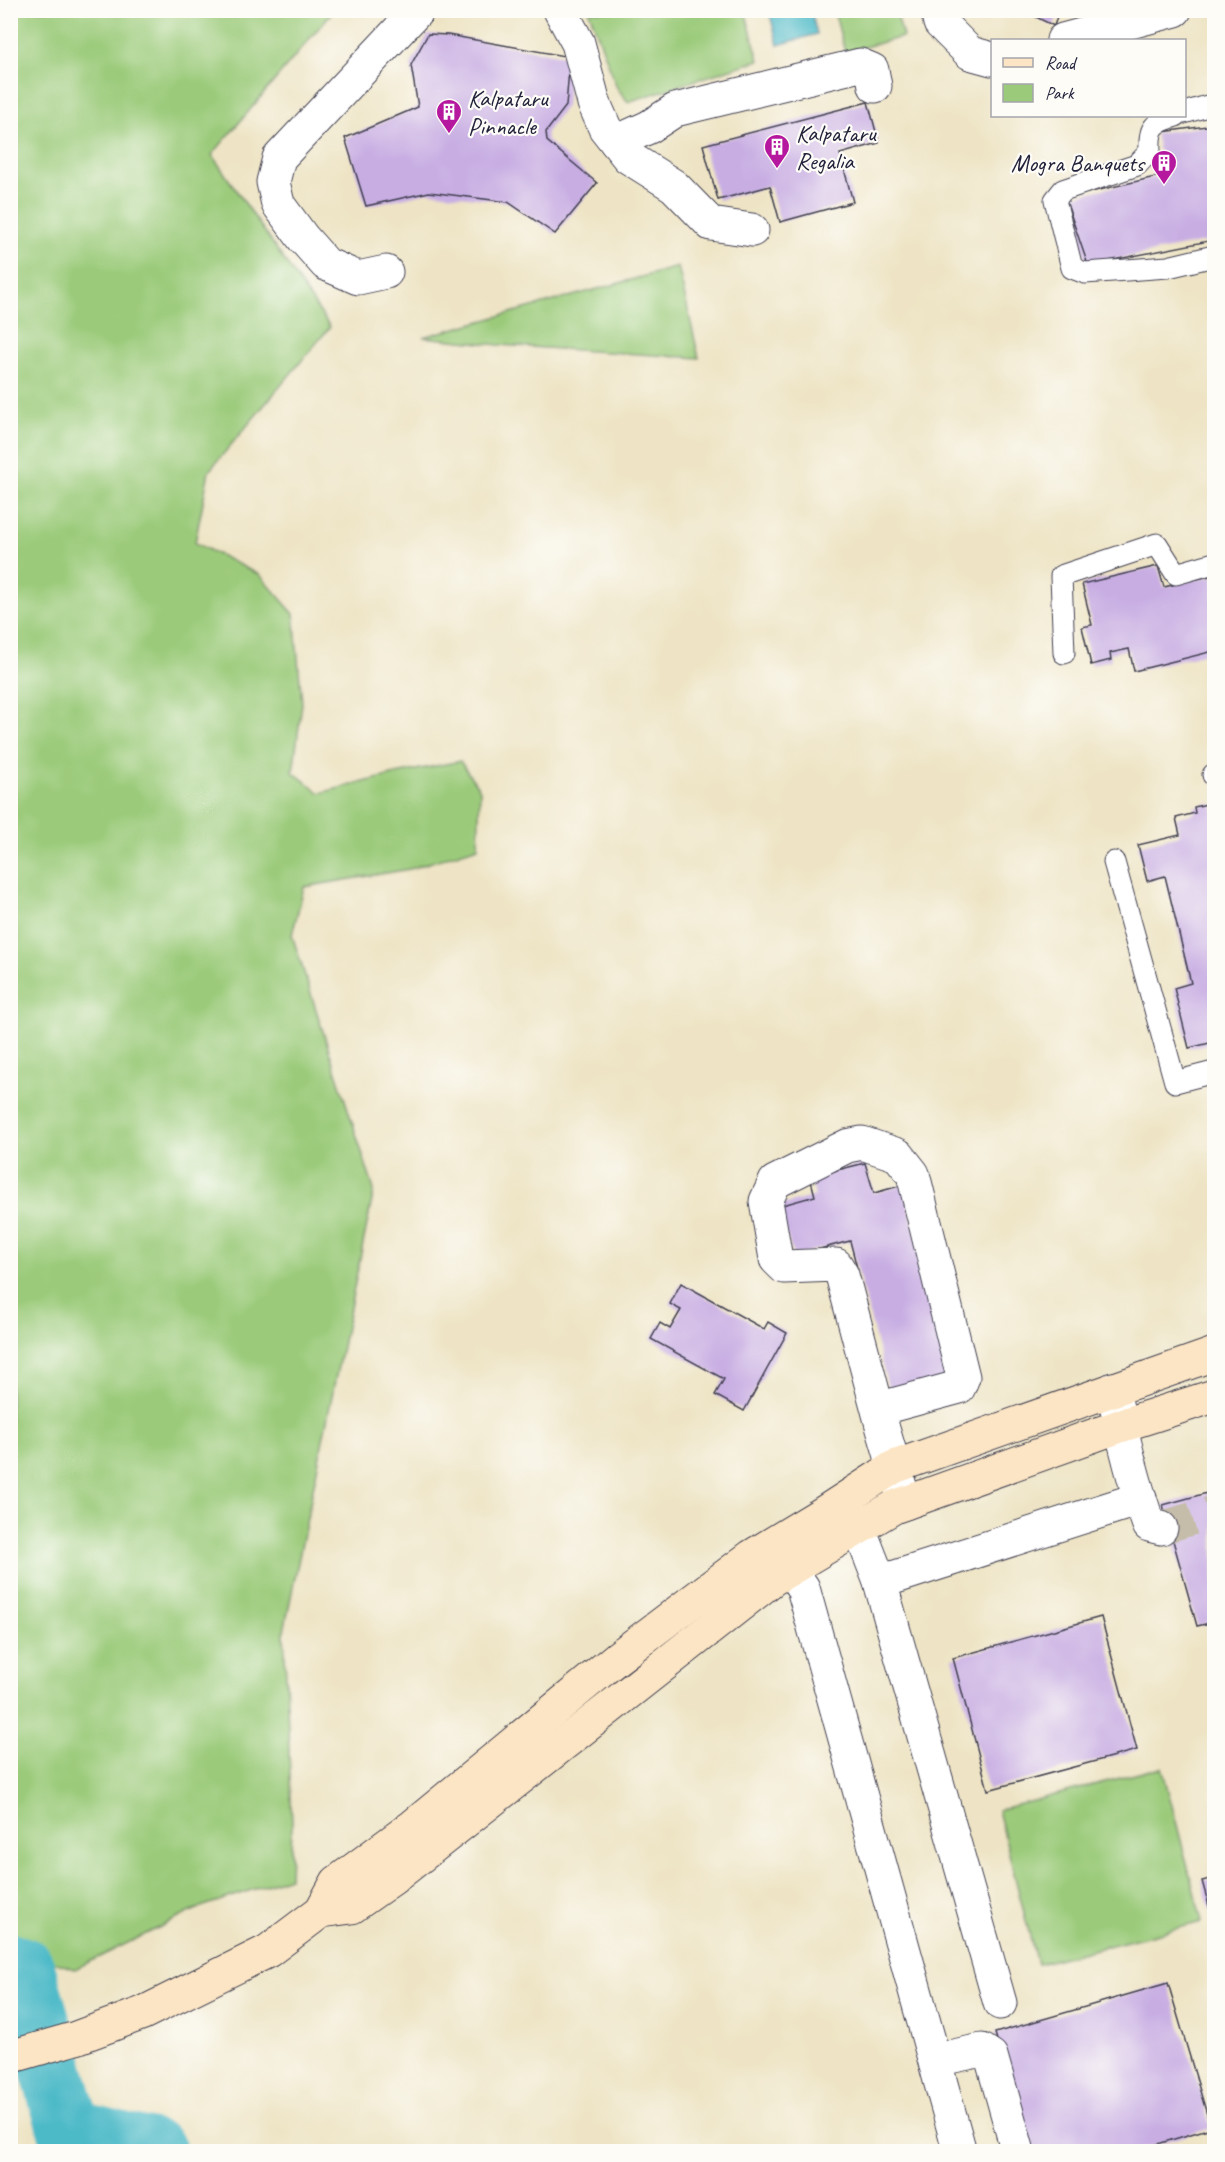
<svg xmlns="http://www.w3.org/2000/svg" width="1225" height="2162" font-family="Caveat,sans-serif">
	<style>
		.green { fill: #9bcb7a; stroke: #5e765a; stroke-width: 1.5 }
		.water { fill: #4dbac8; stroke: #386e82; stroke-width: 1.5 }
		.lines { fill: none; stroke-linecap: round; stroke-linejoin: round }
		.river { stroke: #4dbac8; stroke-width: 64 }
		.building { fill: #c8ade3 }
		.street-tunnel { stroke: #c5bda9; stroke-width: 33; stroke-dasharray: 33 16; stroke-linecap: butt }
		.lane-casing { stroke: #413f50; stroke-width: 23 }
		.street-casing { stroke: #413f50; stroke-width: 35 }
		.secondary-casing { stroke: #413f50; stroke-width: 35 }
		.lane { stroke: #fff; stroke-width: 21 }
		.street { stroke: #fff; stroke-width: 33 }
		.secondary { stroke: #fce5c4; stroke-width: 33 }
		.labels { text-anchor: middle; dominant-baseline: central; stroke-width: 4.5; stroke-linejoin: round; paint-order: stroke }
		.poi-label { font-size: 24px; fill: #22223b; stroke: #fdfcf7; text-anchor: start }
	</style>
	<rect width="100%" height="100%" fill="#fdfcf7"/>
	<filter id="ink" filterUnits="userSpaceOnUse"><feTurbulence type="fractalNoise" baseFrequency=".0167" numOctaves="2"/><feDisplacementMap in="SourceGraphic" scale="12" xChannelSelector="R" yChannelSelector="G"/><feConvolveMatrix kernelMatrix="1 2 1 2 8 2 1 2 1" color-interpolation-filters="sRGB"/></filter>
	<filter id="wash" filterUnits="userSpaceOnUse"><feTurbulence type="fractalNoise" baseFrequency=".008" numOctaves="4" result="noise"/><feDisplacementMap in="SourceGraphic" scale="24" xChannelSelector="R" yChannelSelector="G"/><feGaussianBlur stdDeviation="1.35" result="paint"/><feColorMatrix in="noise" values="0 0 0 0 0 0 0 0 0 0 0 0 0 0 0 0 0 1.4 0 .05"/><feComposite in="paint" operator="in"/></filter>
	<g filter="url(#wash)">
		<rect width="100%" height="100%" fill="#eee4c5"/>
		<g class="green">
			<polygon points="11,10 333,11 212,155 330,327 209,471 195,543 260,575 294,614 302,703 293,772 320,793 396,774 460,761 480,790 478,847 410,869 304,887 292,935 374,1190 284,1631 292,1824 290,1877 201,1907 75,1969 10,1948"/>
			<polygon points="589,11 745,11 759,60 628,102 617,88"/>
			<polygon points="834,11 896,11 903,37 845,52"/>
			<polygon points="678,267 699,358 499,345 423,337"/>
			<polygon points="1162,1767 1202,1922 1037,1964 998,1810"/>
		</g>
		<polygon class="water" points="769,11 811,11 817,34 778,45"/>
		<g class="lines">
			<polyline class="river" points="10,1965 23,1969 70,2131 155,2152"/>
		</g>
		<g id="blocks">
			<g class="building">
				<polygon points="1022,10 1059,10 1054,26"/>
				<polygon points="428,34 448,35 570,57 566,106 546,132 547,141 597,183 555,234 508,202 429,192 366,206 345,138 418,107 411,65"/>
				<polygon points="868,102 879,143 840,154 853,202 780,222 770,186 718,200 703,145"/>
				<polygon points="1214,125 1214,240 1088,265 1065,198 1164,175 1155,133"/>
				<polygon points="1158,566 1164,587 1214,575 1214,651 1134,671 1129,649 1110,653 1111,660 1091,665 1082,627 1092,625 1082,584"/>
				<polygon points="1211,803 1212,807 1214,807 1214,1042 1189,1048 1174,988 1191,983 1165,876 1147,881 1138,845 1180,835 1176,818 1195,813 1194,807"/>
				<polygon points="865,1163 874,1193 903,1185 955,1382 891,1398 850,1241 793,1256 779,1206 815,1196 810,1177"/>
				<polygon points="681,1283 764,1329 768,1322 787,1333 744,1411 715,1395 724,1379 651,1339 660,1323 670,1329 681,1310 670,1304"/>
				<polygon points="1214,1491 1214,1622 1197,1626 1163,1505"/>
				<polygon points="1101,1617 1137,1750 988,1790 953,1658"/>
				<polygon points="1214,1878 1214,1924 1202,1881"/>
				<polygon points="1168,1983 1211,2128 1131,2152 1029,2152 995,2033"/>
			</g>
		</g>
	</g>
	<g filter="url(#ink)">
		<use href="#blocks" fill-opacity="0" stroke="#413f50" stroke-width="1.5"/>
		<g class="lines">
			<polyline class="street-tunnel" points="1161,1528 1214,1512"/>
			<defs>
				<g id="lane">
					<polyline points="1184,113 1214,104"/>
					<path d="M1176,116C1153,123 1149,127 1150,151L1137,165L1063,190L1055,200L1072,268L1085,273L1168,267L1214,256"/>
					<polyline points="1064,653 1061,576 1157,544 1176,574 1214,563"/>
					<polyline points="1213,775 1214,774"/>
					<polyline points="1114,862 1175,1082 1214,1072"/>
				</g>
				<g id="street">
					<polyline points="560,10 578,43 594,103 605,128 628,157 674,186 711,224 752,230"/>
					<polyline points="937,10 940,23 970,53 992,59"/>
					<polyline points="1063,40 1175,10"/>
					<polyline points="616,142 649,127 675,110 860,65 872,70 875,86"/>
					<polyline points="386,272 358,278 326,264 303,238 278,204 273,182 279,158 418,10"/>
					<path d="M1113,1389C1122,1435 1133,1481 1149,1525L1161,1528"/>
					<polyline points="878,1409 959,1387 963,1377 913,1174 898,1155 862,1143 847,1146 775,1182 766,1201 776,1259 784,1267 836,1265 842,1275 883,1429 905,1503"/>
					<polyline points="846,1504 859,1528 880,1582 1000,2003"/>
					<polyline points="790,1569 803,1588 960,2152"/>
					<polyline points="880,1582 1139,1499"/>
					<polyline points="935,2060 982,2050 991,2056 1018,2152"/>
				</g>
				<g id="secondary">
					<polyline points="321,1911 352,1907 392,1879 773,1579 894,1507 1120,1426 1214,1396"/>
					<polyline points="10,2057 76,2038 143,2013 268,1951 321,1911 337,1882 413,1826 617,1658 752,1556 823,1513 894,1467 1214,1354"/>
				</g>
			</defs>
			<use href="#lane" class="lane-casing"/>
			<use href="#street" class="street-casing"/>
			<use href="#secondary" class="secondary-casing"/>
			<use href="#lane" class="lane"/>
			<use href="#street" class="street"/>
			<use href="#secondary" class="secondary"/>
		</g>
	</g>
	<defs>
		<symbol id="building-pin" viewBox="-11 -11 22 30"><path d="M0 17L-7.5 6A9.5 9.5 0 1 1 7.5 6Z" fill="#b5179e" stroke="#fdfcf7"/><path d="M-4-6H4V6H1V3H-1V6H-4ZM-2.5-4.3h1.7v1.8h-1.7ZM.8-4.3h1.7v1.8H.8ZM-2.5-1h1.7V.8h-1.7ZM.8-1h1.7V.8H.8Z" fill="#fff"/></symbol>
	</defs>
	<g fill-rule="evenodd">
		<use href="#building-pin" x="434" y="97" width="30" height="40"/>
		<use href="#building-pin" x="762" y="132" width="30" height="40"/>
		<use href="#building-pin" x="1149" y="148" width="30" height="40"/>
	</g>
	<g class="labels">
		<g class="poi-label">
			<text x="468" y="98">Kalpataru<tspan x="468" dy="28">Pinnacle</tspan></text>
			<text x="796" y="133">Kalpataru<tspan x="796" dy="28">Regalia</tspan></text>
			<text x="1144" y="163" text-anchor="end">Mogra Banquets</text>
		</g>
	</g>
	<rect width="1225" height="2162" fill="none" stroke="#fdfcf7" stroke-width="36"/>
	<rect x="991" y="39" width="195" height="78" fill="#fdfcf7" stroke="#a5a5ac" stroke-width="1.5"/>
	<rect x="1003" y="58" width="30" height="9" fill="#fce5c4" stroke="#a5a5ac" stroke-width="1.5"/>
	<text x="1045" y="69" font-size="18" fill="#22223b">Road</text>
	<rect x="1003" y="84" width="30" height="18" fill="#9bcb7a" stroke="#a5a5ac" stroke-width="1.5"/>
	<text x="1045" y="99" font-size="18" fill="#22223b">Park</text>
</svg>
